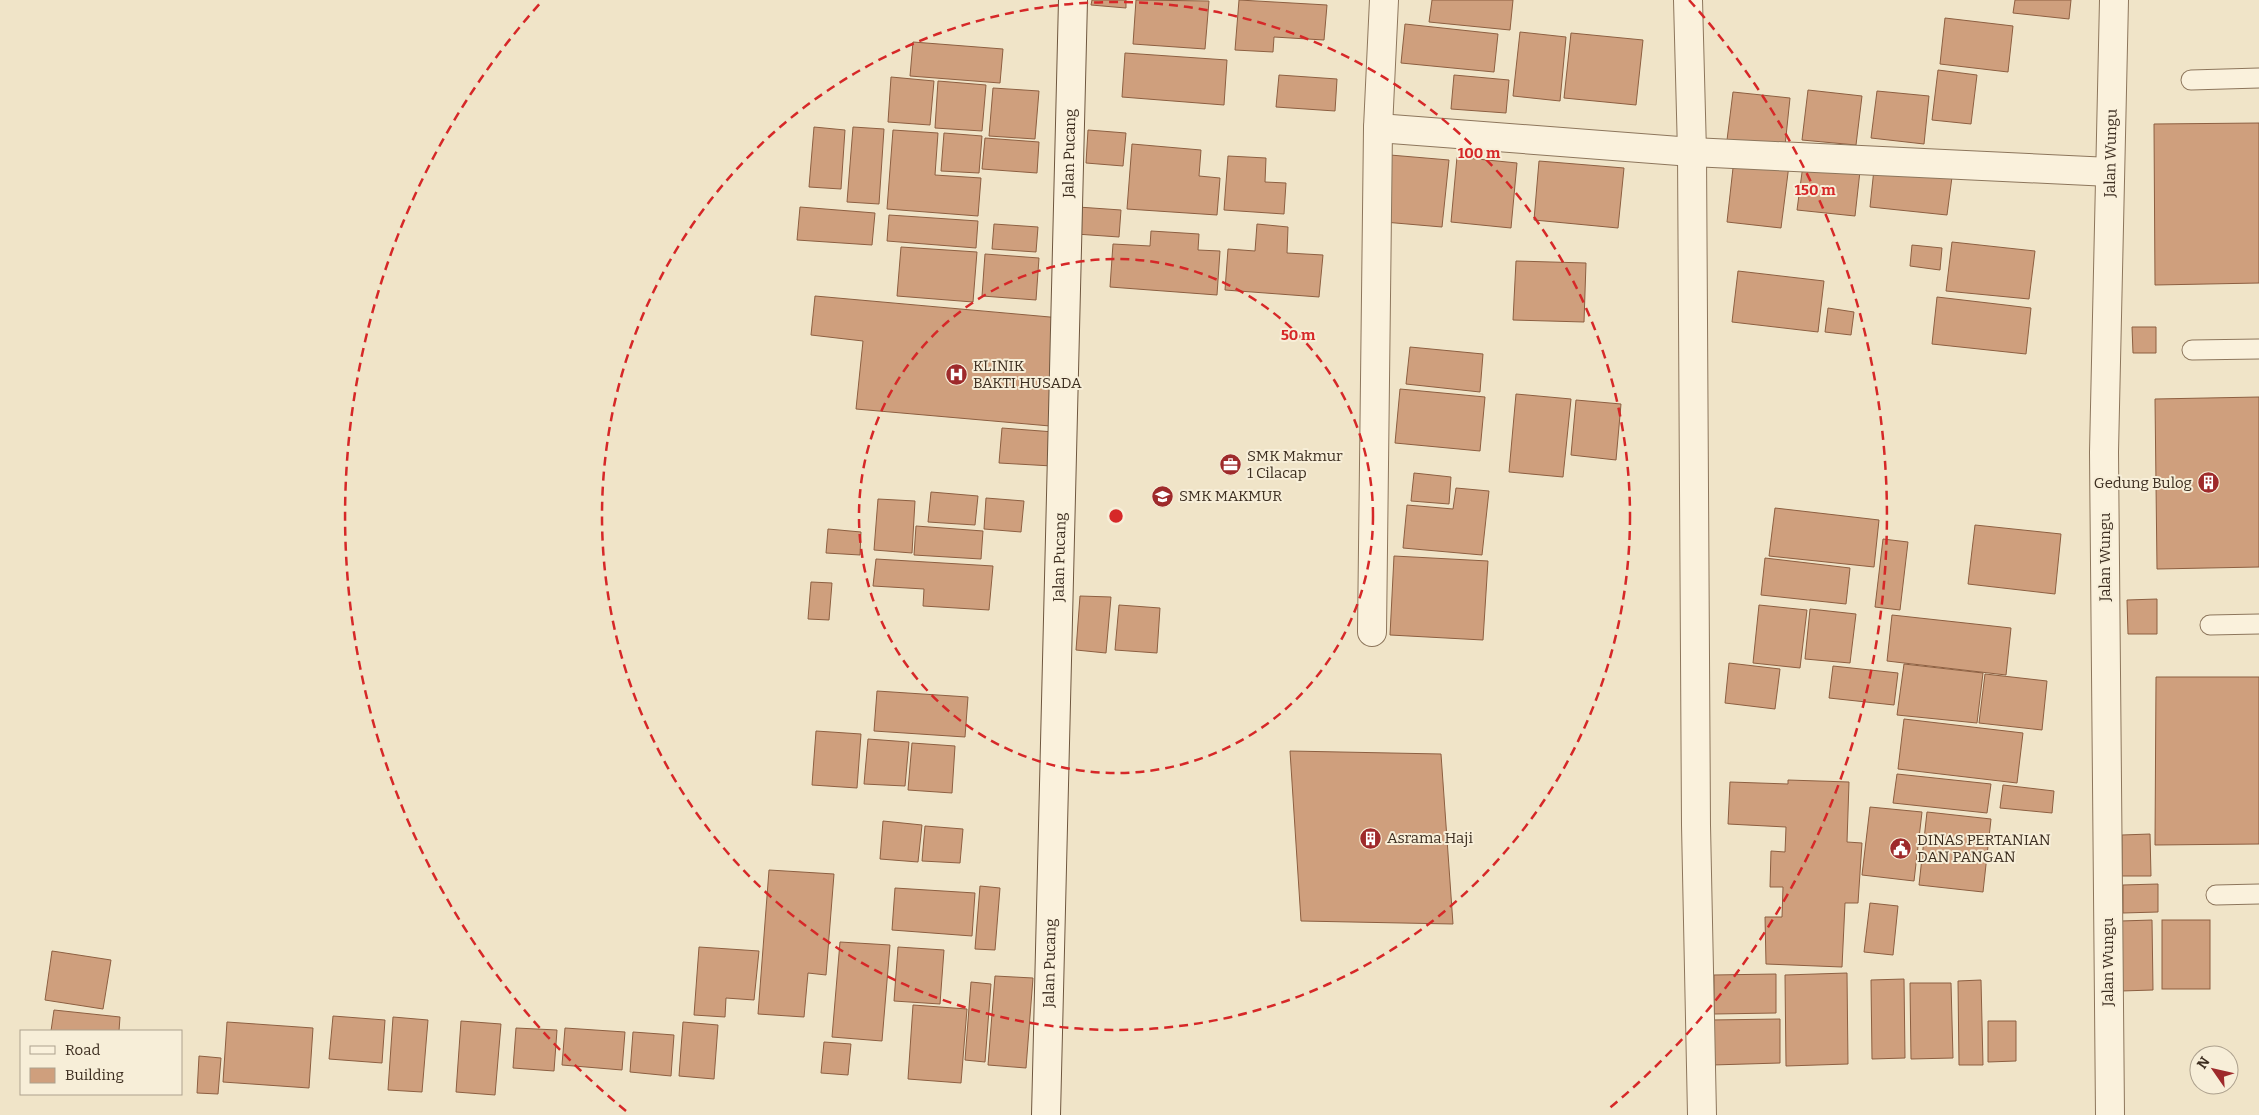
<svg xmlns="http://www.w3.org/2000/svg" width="2259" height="1115" font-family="Bitter,serif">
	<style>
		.building { fill: #cf9f7d; stroke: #8d5f41 }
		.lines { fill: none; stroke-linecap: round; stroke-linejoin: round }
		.lane-casing { stroke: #8d765c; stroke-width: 21 }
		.street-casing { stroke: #8d765c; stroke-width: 30 }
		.secondary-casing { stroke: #6f573f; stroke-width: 30 }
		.lane { stroke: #faf1dc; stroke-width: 19 }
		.street { stroke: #faf1dc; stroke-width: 28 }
		.secondary { stroke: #faf1dc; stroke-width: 28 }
		.ring { fill: none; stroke: #d62828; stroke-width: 2.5; stroke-dasharray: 9 6 }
		.labels { text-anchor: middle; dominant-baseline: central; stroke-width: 4; stroke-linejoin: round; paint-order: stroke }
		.street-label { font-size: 15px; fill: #3d2e20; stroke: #f7eed8 }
		.poi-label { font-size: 15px; fill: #3d2e20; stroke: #f7eed8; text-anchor: start }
		.centre { fill: #d62828; stroke: #f7eed8; stroke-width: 2.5 }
		.ring-label { font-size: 15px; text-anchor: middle; font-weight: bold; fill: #d62828; stroke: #f7eed8; stroke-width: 4; stroke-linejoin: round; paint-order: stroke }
	</style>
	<rect width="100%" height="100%" fill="#f0e4c8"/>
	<g class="building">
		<polygon points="1092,0 1126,0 1126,8 1091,5"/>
		<polygon points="1136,0 1209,1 1205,49 1133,44"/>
		<polygon points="1239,0 1327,5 1324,40 1274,37 1273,52 1235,50"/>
		<polygon points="1432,0 1513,0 1510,30 1429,22"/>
		<polygon points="2015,0 2071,0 2069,19 2013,13"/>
		<polygon points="1945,18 2013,26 2008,72 1940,64"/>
		<polygon points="1405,24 1498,34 1494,72 1401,63"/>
		<polygon points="1520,32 1566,37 1560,101 1513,96"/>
		<polygon points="1571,33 1643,40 1636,105 1564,98"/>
		<polygon points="913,42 1003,49 1000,83 910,76"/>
		<polygon points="1125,53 1227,60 1224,105 1122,97"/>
		<polygon points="1938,70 1977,75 1971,124 1932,120"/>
		<polygon points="1279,75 1337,79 1335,111 1276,107"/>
		<polygon points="1454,75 1509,80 1506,113 1451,109"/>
		<polygon points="891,77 934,81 930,125 888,122"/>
		<polygon points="938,81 986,85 982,131 935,128"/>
		<polygon points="993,88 1039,91 1035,139 989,136"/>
		<polygon points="1808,90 1862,96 1856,145 1802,140"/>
		<polygon points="1877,91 1929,96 1924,144 1871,138"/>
		<polygon points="1733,92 1790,98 1785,146 1727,140"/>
		<polygon points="2259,123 2259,283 2155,285 2154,124"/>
		<polygon points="814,127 845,130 841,189 809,187"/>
		<polygon points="853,127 884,129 879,204 847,202"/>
		<polygon points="893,130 938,133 935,175 981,178 978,216 887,209"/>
		<polygon points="1088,130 1126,133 1123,166 1086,163"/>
		<polygon points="944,133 982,136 979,173 941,171"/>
		<polygon points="985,138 1039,142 1037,173 982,169"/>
		<polygon points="1132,144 1201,150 1199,176 1220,178 1217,215 1127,209"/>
		<polygon points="1390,155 1449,160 1442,227 1384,222"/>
		<polygon points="1228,156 1266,158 1265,182 1286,183 1284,214 1224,210"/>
		<polygon points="1457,157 1517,163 1511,228 1451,222"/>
		<polygon points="1734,159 1789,165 1781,228 1727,222"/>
		<polygon points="1539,161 1624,168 1618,228 1534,220"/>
		<polygon points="1803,165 1860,171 1855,216 1797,210"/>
		<polygon points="1874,169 1952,177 1947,215 1870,207"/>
		<polygon points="800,207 875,213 872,245 797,240"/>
		<polygon points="1078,207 1121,210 1119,237 1076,234"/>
		<polygon points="889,215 978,221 976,248 887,241"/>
		<polygon points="994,224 1038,227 1036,252 992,249"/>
		<polygon points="1257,224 1288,227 1287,253 1323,255 1319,297 1225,290 1228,249 1255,251"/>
		<polygon points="1151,231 1199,234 1198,250 1220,251 1217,295 1110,287 1113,244 1150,246"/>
		<polygon points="1952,242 2035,251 2029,299 1946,291"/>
		<polygon points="1912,245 1942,248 1940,270 1910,266"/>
		<polygon points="901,247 977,252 973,302 897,296"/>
		<polygon points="985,254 1039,258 1036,300 982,296"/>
		<polygon points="1516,261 1586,263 1584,322 1513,320"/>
		<polygon points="1738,271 1824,281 1818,332 1732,322"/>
		<polygon points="815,296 1061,318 1050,426 856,409 863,341 811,335"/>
		<polygon points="1937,297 2031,308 2026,354 1932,344"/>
		<polygon points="1828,308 1854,312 1851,335 1825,332"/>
		<polygon points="2132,327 2156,327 2156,353 2133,353"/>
		<polygon points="1410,347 1483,354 1480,392 1406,384"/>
		<polygon points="1400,389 1485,397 1480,451 1395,443"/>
		<polygon points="1516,394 1571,399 1563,477 1509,472"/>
		<polygon points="2259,397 2259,567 2157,569 2155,399"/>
		<polygon points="1576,400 1621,404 1616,460 1571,455"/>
		<polygon points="1002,428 1054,432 1052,466 999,463"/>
		<polygon points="1414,473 1451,477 1449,504 1411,501"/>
		<polygon points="1456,488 1489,491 1482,555 1403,548 1407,505 1453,509"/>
		<polygon points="931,492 978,496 975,525 928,522"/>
		<polygon points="986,498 1024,501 1021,532 984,529"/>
		<polygon points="878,499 915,501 912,553 874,550"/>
		<polygon points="1775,508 1879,520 1874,567 1769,556"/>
		<polygon points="1975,525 2061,534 2055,594 1968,584"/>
		<polygon points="916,526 983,531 981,559 914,555"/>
		<polygon points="828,529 861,532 860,555 826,553"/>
		<polygon points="1883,539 1908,542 1900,610 1875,607"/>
		<polygon points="1394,556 1488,561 1483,640 1390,635"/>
		<polygon points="1765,558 1850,568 1846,604 1761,595"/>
		<polygon points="876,559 993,566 989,610 923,606 924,589 873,586"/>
		<polygon points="811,582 832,583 829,620 808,619"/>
		<polygon points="1080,596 1111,597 1106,653 1076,650"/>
		<polygon points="2157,599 2157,634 2128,634 2127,600"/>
		<polygon points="1119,605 1160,608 1157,653 1115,650"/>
		<polygon points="1759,605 1807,610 1800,668 1753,663"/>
		<polygon points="1810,609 1856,614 1850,663 1805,659"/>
		<polygon points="1892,615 2011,628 2006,675 1887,661"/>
		<polygon points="1729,663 1780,669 1775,709 1725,703"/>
		<polygon points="1904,664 1983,673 1977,723 1897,715"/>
		<polygon points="1833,666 1898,673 1894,705 1829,698"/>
		<polygon points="1985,674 2047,681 2042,730 1979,723"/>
		<polygon points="2156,677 2259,677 2259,844 2155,845"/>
		<polygon points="877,691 968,697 965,737 874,731"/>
		<polygon points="1904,719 2023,733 2017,783 1898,769"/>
		<polygon points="816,731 861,734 857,788 812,785"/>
		<polygon points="868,739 909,742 905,786 864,784"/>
		<polygon points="912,743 955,746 952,793 908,790"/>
		<polygon points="1290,751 1441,754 1453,924 1301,921"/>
		<polygon points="1897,774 1991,784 1987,813 1893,803"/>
		<polygon points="1788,780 1849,782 1847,842 1862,843 1858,903 1845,903 1842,967 1766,964 1765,917 1782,917 1783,887 1770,887 1771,851 1785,852 1786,827 1728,824 1730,782 1788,784"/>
		<polygon points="2003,785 2054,791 2052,813 2000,808"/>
		<polygon points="1870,807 1922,812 1914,881 1862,875"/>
		<polygon points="1927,812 1991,819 1983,892 1919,885"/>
		<polygon points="883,821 922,825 918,862 880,859"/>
		<polygon points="925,826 963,829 960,863 922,861"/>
		<polygon points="2150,834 2151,876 2122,876 2122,835"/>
		<polygon points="769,870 834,874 826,975 808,973 804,1017 758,1014"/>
		<polygon points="2158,884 2158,912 2123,913 2123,885"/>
		<polygon points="980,886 1000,888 995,950 975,949"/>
		<polygon points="895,888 975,893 972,936 892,930"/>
		<polygon points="1870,903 1898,906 1893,955 1864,952"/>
		<polygon points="2152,920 2153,990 2121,991 2121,921"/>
		<rect x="2162" y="920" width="48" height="69"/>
		<polygon points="840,942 890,945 882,1041 832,1037"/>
		<polygon points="699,947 759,951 754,1000 726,998 725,1017 694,1015"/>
		<polygon points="898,947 944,950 940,1004 894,1001"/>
		<polygon points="52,951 111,960 103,1009 45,1000"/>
		<polygon points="1847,973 1848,1064 1786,1066 1785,975"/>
		<polygon points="1776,974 1776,1013 1714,1014 1714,975"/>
		<polygon points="995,976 1033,978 1026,1068 988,1065"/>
		<polygon points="1904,979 1905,1058 1872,1059 1871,980"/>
		<polygon points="1981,980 1983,1065 1959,1065 1958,981"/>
		<polygon points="971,982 991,984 985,1062 965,1060"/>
		<polygon points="1910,983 1951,983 1953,1058 1911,1059"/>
		<polygon points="913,1005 967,1009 961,1083 908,1079"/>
		<polygon points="54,1010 120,1017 119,1031 51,1031"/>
		<polygon points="333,1016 385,1020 382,1063 329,1059"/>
		<polygon points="393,1017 428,1020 422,1092 388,1090"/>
		<polygon points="1780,1019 1780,1063 1712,1065 1711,1020"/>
		<polygon points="461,1021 501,1024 495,1095 456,1092"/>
		<polygon points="1988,1021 2016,1021 2016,1061 1988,1062"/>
		<polygon points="227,1022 313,1028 309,1088 223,1082"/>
		<polygon points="683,1022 718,1025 714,1079 679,1076"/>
		<polygon points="516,1028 557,1030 554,1071 513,1068"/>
		<polygon points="565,1028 625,1032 622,1070 562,1065"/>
		<polygon points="633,1032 674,1035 671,1076 630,1072"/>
		<polygon points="824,1042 851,1044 848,1075 821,1073"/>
		<polygon points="199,1056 221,1058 218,1094 197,1093"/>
	</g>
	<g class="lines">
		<defs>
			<g id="lane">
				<polyline points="2191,80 2259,78"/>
				<polyline points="2192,350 2259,349"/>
				<polyline points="2210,625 2259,624"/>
				<polyline points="2216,895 2259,894"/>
			</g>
			<g id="street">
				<polyline points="1688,0 1692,152 1696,825 1702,1115"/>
				<polyline points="1378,128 1692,152 2110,172"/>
				<polyline points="1372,632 1378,128 1384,0"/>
				<path id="s1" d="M2110,1115L2104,452L2114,0"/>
			</g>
			<g id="secondary">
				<path id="s2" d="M1046,1115L1073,0"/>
			</g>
		</defs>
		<use href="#lane" class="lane-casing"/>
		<use href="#street" class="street-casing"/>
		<use href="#secondary" class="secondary-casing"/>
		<use href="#lane" class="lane"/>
		<use href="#street" class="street"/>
		<use href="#secondary" class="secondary"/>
	</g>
	<g class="ring">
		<circle cx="1116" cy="516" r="257"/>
		<circle cx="1116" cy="516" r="514"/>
		<path d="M626 1111A771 771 0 0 1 543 0M1689 0A771 771 0 0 1 1606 1111"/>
	</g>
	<defs>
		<symbol id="hospital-disc" viewBox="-11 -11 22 22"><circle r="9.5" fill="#9e2a2b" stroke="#f7eed8"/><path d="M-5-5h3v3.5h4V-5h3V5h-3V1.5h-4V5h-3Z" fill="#fff"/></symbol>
		<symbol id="office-disc" viewBox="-11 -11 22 22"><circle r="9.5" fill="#9e2a2b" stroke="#f7eed8"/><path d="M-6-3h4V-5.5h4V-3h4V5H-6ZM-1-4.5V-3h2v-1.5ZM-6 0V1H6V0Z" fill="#fff"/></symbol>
		<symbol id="building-disc" viewBox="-11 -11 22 22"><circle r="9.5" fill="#9e2a2b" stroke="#f7eed8"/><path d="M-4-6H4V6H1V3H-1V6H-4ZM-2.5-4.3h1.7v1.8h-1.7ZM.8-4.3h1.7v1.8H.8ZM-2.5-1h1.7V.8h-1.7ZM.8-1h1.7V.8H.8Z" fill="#fff"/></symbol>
		<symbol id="school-disc" viewBox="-11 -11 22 22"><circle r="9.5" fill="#9e2a2b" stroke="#f7eed8"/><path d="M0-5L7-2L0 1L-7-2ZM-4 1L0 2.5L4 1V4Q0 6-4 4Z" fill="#fff"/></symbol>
		<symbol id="civic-disc" viewBox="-11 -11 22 22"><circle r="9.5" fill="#9e2a2b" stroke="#f7eed8"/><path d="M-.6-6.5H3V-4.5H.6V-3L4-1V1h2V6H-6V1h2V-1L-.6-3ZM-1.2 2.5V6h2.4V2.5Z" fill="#fff"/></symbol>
	</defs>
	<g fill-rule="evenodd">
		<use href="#hospital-disc" x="944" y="362" width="25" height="25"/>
		<use href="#office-disc" x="1218" y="452" width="25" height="25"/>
		<use href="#building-disc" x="2196" y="470" width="25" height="25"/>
		<use href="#school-disc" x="1150" y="484" width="25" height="25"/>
		<use href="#building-disc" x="1358" y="826" width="25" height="25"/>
		<use href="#civic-disc" x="1888" y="836" width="25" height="25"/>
	</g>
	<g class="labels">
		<g class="street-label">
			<text stroke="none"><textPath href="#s2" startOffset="962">Jalan Pucang</textPath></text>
			<text stroke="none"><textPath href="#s1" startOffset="962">Jalan Wungu</textPath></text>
			<text transform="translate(2105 557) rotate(-90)">Jalan Wungu</text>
			<text stroke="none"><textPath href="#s2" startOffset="558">Jalan Pucang</textPath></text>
			<text stroke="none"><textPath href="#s2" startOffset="152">Jalan Pucang</textPath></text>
			<text transform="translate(2108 962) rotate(-90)">Jalan Wungu</text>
		</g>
		<g class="poi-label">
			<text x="973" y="366">KLINIK<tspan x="973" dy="17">BAKTI HUSADA</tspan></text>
			<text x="1247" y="456">SMK Makmur<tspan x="1247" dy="17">1 Cilacap</tspan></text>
			<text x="2192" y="483" text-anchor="end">Gedung Bulog</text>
			<text x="1179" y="496">SMK MAKMUR</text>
			<text x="1387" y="838">Asrama Haji</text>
			<text x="1917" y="840">DINAS PERTANIAN<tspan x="1917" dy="17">DAN PANGAN</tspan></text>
		</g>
	</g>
	<circle cx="1116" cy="516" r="8" class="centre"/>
	<g class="ring-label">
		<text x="1479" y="158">100 m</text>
		<text x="1815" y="195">150 m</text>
		<text x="1298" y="340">50 m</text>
	</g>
	<rect x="20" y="1030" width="162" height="65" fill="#f7eed8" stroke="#ada18e"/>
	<rect x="30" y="1046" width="25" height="8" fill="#faf1dc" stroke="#ada18e"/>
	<text x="65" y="1055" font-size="15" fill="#3d2e20">Road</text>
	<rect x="30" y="1068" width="25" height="15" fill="#cf9f7d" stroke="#ada18e"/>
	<text x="65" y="1080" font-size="15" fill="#3d2e20">Building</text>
	<g transform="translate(2214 1070) rotate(304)"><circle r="24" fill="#f7eed8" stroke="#ada18e"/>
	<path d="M0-4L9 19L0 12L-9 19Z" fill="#9e2a2b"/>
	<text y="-8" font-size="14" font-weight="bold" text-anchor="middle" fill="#3d2e20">N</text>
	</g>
</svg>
